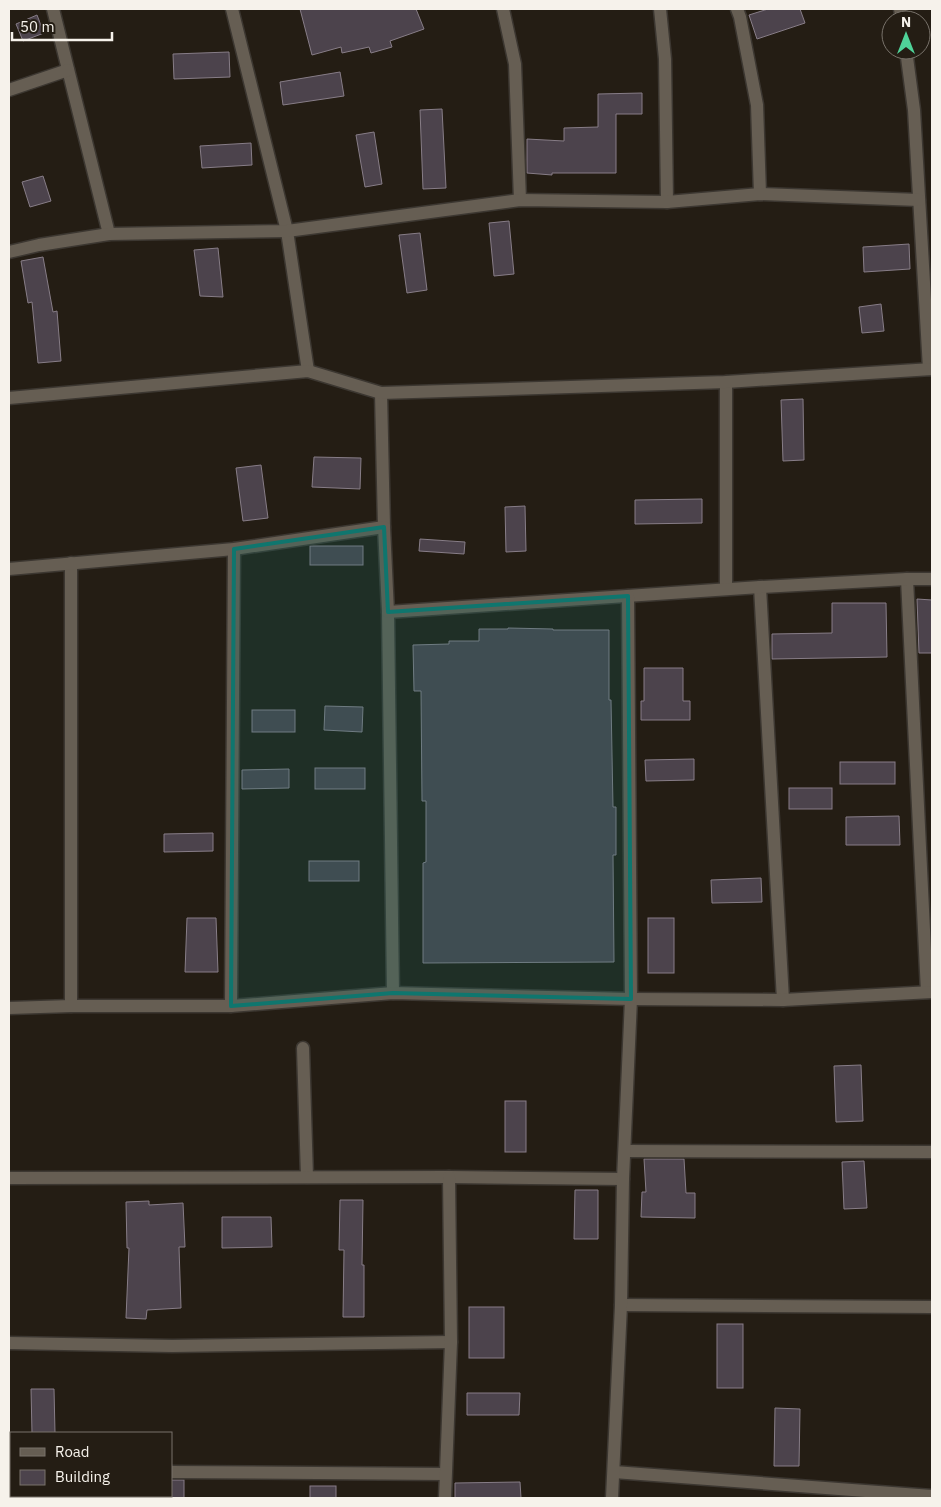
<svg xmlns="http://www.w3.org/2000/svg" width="941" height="1507" font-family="'IBM Plex Sans',sans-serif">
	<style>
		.building { fill: #4c434c; stroke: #877d87 }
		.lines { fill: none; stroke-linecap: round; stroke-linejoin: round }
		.minor-casing { stroke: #3c3731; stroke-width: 15 }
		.minor { stroke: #665e53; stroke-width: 12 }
		.marked { fill: #0f766e; fill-opacity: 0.2; stroke: #0f766e; stroke-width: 4; stroke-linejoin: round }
	</style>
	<rect width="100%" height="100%" fill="#241d14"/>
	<g class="building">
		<polygon points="300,9 416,9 424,29 390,41 392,47 371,53 369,47 342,53 341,47 312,55"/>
		<polygon points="768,9 800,9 805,23 757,39 749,15"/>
		<polygon points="37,15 44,33 23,41 16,24"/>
		<polygon points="229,52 230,77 174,79 173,54"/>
		<polygon points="340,72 344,96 283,105 280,82"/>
		<polygon points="642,93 642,114 616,114 616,173 552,173 552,175 527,173 527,139 564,141 564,128 598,127 598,94"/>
		<polygon points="442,109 446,188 423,189 420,110"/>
		<polygon points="374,132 382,184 365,187 356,135"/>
		<polygon points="251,143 252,165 202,168 200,146"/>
		<polygon points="43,176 51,201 30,207 22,182"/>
		<polygon points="509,221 514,274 494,276 489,223"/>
		<polygon points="420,233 427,290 407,293 399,235"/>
		<polygon points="909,244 910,269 864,272 863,247"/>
		<polygon points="218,248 223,297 200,296 194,250"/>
		<polygon points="43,257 53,312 57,311 61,361 38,363 32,302 28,303 21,261"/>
		<polygon points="881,304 884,331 862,333 859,307"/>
		<polygon points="803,399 804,460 783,461 781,400"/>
		<polygon points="314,457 361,458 360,489 312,487"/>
		<polygon points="261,465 268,518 243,521 236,468"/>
		<polygon points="702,499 702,523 635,524 635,500"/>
		<polygon points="525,506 526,551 506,552 505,507"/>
		<polygon points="420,539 465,542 464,554 419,551"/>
		<rect x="310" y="546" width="53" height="19"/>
		<polygon points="917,599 932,600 932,653 919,653"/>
		<polygon points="832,603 886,603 887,657 772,659 772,634 832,633"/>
		<polygon points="508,628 553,629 553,630 609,630 609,700 611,700 613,807 616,807 616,855 613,855 614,962 423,963 423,863 426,862 426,801 422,801 421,691 414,691 413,645 449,644 449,641 479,641 479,629 508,629"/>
		<polygon points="644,668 683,668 683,701 690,701 690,720 641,720 641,701 644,701"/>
		<polygon points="325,706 363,707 362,732 324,730"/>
		<rect x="252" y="710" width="43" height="22"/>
		<polygon points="694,759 694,780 646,781 645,760"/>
		<rect x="840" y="762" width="55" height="22"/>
		<rect x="315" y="768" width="50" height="21"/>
		<polygon points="289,769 289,788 242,789 242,770"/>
		<rect x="789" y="788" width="43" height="21"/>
		<polygon points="899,816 900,845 846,845 846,817"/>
		<polygon points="213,833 213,851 164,852 164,834"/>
		<rect x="309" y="861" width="50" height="20"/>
		<polygon points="761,878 762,902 712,903 711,880"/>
		<polygon points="187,918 216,918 218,972 185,972"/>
		<rect x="648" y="918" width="26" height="55"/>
		<polygon points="861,1065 863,1121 836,1122 834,1066"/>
		<rect x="505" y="1101" width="21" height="51"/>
		<polygon points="644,1159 684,1159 686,1193 695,1193 695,1218 641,1217 642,1192 646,1192"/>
		<polygon points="864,1161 867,1208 844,1209 842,1162"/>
		<polygon points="575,1190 598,1190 598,1239 574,1239"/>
		<polygon points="340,1200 363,1200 362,1265 364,1265 364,1317 343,1317 344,1250 339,1250"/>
		<polygon points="149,1201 149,1205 183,1203 185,1247 179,1247 181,1308 147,1310 146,1319 126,1318 129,1248 127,1248 126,1202"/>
		<polygon points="222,1217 271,1217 272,1247 222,1248"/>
		<rect x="469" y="1307" width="35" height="51"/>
		<rect x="717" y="1324" width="26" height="64"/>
		<polygon points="31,1389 54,1389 55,1433 32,1433"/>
		<polygon points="467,1393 520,1393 519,1415 467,1415"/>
		<polygon points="775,1408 800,1409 799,1466 774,1466"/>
		<rect x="171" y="1480" width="13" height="18"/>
		<polygon points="520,1482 521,1498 455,1498 455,1483"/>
		<rect x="310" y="1486" width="26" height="12"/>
	</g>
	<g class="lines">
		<defs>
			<g id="minor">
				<polyline points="53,9 109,234"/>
				<polyline points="232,9 287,231 308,371"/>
				<polyline points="503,9 515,64 520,200"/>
				<polyline points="660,9 665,59 667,202"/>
				<polyline points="737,9 740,17 757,105 760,194"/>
				<polyline points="900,9 902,20"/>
				<polyline points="906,50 914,110 929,369"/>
				<polyline points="9,90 68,70"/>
				<polyline points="9,252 39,245 109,234 287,231 520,200 667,202 760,194 919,200"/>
				<polyline points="726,382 726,589"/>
				<polyline points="381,393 384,527 388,612 393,993"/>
				<polyline points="9,398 308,371 381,393 726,382 932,369"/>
				<polyline points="71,563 71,1006"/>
				<polyline points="9,569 234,549 384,527"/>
				<polyline points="907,579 927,992"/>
				<polyline points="760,587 783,1000"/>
				<polyline points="388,612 760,587 907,579 932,579"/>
				<polyline points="231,1006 234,549"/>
				<polyline points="9,1008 71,1006 231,1006 393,993 631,999 783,1000 932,992"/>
				<polyline points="303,1048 307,1177"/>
				<polyline points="625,1151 932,1152"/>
				<polyline points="9,1178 449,1177 623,1179"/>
				<polyline points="621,1305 932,1307"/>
				<polyline points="9,1343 172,1346 451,1342"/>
				<polyline points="9,1471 11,1471"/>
				<polyline points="171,1472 445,1474"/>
				<polyline points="614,1472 932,1496"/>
				<polyline points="445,1498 451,1342 449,1177"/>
				<polyline points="612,1498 621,1305 623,1179 631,999 628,596"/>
			</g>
		</defs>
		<use href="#minor" class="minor-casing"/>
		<use href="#minor" class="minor"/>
	</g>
	<path class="marked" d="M384,527L388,612L628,596L631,999L393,993L231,1006L234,549Z"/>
	<rect width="941" height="1507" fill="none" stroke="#f6f2eb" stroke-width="20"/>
	<rect x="10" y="1432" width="162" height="65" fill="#241d14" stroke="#78726a"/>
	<rect x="20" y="1448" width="25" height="8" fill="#665e53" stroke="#78726a"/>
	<text x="55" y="1457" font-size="15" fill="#f6f2eb">Road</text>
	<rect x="20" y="1470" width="25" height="15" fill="#4c434c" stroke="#78726a"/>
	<text x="55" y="1482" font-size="15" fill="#f6f2eb">Building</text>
	<g transform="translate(906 35)"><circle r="24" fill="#241d14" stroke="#78726a"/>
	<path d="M0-4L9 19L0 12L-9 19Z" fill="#4fd399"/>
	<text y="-8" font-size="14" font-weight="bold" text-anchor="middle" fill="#f6f2eb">N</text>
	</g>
	<path d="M12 32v8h100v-8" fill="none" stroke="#f6f2eb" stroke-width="2.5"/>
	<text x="20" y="32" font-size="15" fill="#f6f2eb" stroke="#241d14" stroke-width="4" paint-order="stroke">50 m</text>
</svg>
